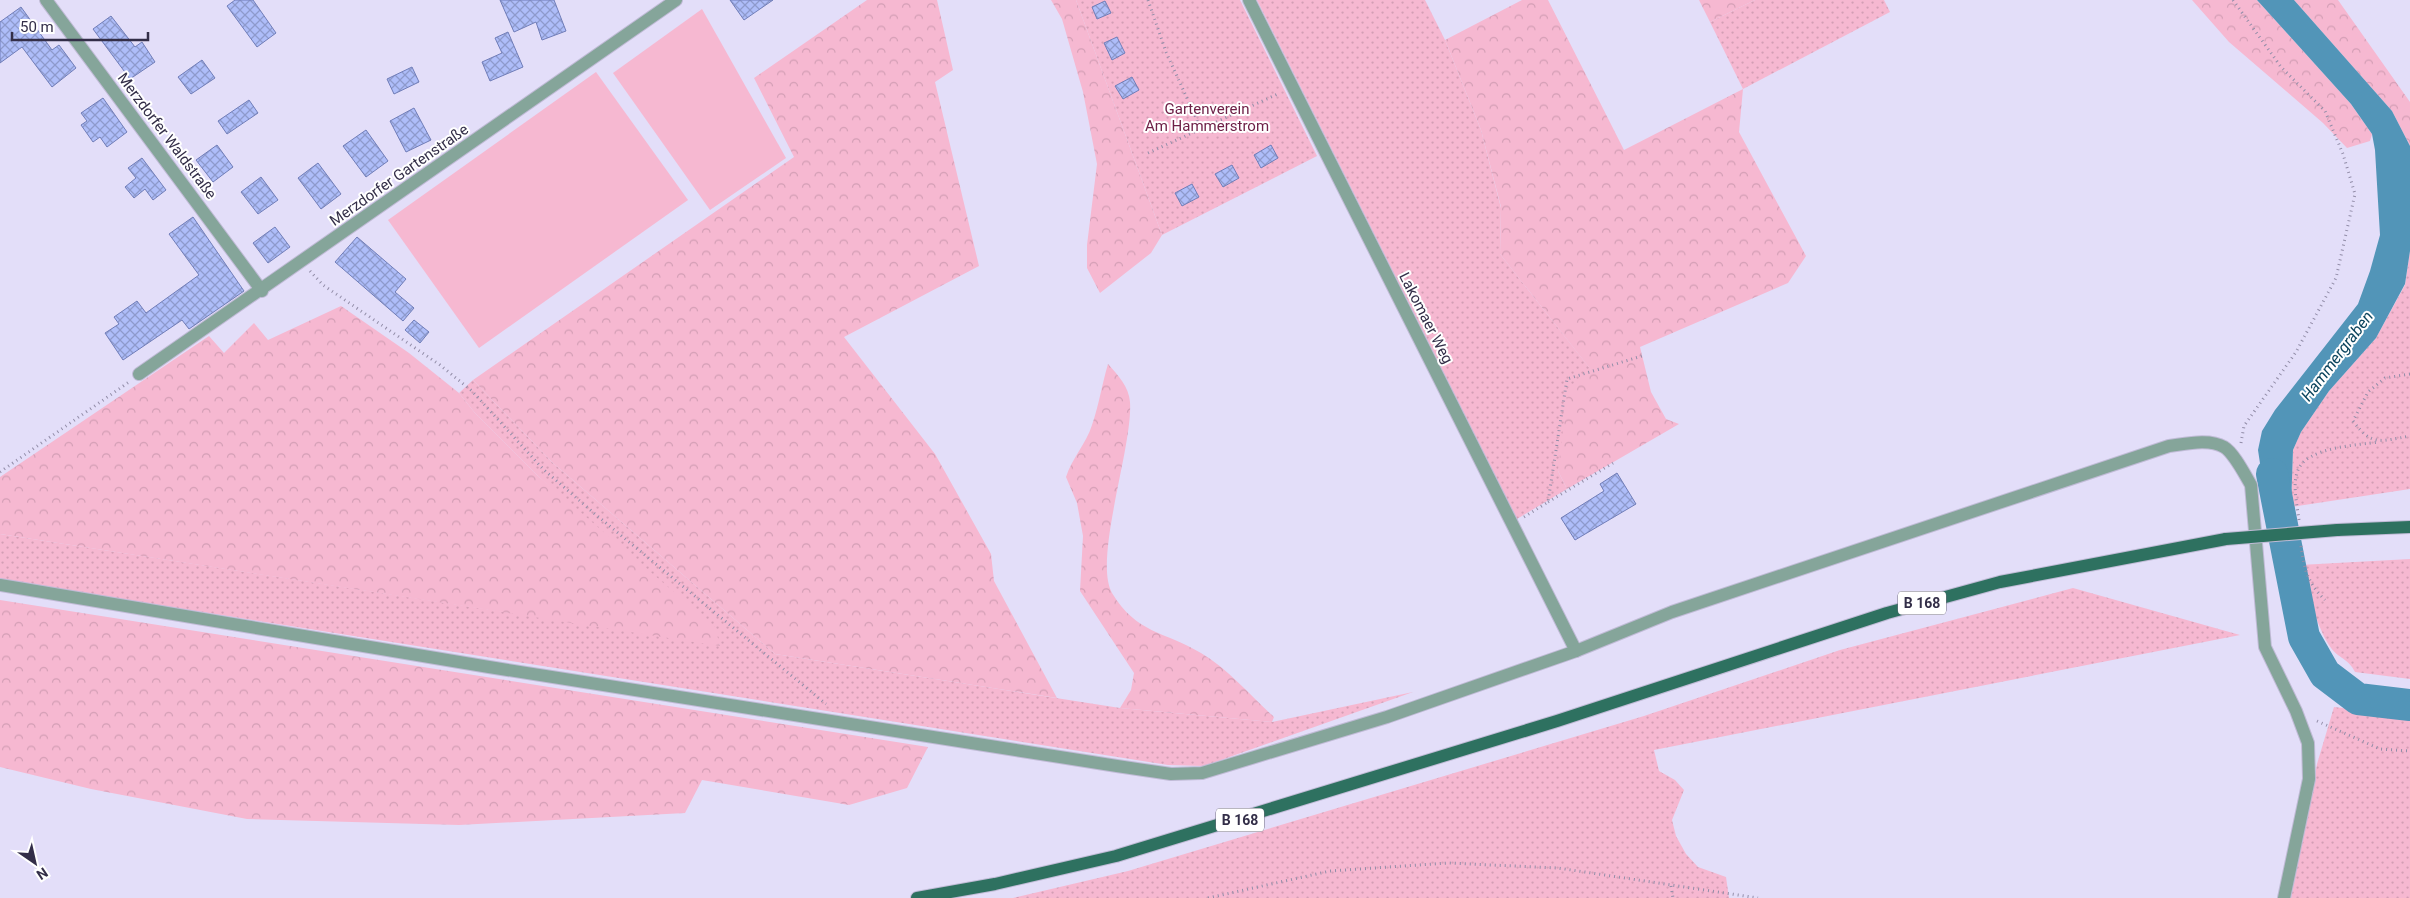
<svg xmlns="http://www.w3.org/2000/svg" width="2410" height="898" font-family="Roboto,sans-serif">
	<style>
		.grass { fill: url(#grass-dots) }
		.forest { fill: url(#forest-crowns) }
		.pitch { fill: #f6b8d1 }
		.water { fill: #5295b8 }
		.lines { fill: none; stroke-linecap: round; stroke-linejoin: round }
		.river { stroke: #5295b8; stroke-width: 32 }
		.building { fill: url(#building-cross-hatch); stroke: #707db8 }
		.street-casing { stroke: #c0bbd6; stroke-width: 14 }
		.primary-casing { stroke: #c0bbd6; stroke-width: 14 }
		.path { stroke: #928da8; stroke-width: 3; stroke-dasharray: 1 4; stroke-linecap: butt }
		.street { stroke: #85a59a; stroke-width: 12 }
		.primary { stroke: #2e7160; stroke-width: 12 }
		.primary-bridge-casing { stroke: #c0bbd6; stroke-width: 14; stroke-linecap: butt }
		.primary-bridge { stroke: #2e7160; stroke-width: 12 }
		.labels { text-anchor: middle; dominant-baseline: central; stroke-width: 4; stroke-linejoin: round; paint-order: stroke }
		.shield { fill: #fff; stroke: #706d7f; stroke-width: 1 }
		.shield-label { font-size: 14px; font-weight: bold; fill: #332e48 }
		.park-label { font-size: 15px; fill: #6e2047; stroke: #fff }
		.street-label { font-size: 15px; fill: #332e48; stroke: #fff }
		.water-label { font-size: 16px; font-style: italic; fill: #0b445d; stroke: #fff }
	</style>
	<defs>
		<pattern id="grass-dots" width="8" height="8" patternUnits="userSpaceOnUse" patternTransform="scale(1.25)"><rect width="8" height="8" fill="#f6b8d1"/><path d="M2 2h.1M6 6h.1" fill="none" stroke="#d39eb5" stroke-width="1.8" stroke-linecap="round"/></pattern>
		<pattern id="forest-crowns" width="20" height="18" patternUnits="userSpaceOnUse" patternTransform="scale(1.25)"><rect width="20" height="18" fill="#f6b8d1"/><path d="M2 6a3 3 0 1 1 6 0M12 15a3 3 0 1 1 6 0" fill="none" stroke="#d39eb5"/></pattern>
		<pattern id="building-cross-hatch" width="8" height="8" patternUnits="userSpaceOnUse" patternTransform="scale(1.25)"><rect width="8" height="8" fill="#aebdf9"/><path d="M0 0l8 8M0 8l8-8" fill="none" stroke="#8e9acc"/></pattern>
	</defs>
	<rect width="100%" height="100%" fill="#e3def9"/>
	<g class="grass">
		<polygon points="1076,0 1240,0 1317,156 1162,235"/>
		<polygon points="1257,0 1425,0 1445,40 1481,130 1501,208 1500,254 1592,371 1558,471 1567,489 1517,519"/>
		<polygon points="1755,0 1884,0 1890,12 1743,89 1710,22"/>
		<polygon points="2410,251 2410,489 2291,507 2293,450 2301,432 2329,391 2376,338 2405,285"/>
		<polygon points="473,380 553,463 775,654 1120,708 1272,722 1413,692 1204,766 1168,765 0,580 0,534 720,645 538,476 475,413 459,393"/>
		<path d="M2410,559V679L2355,672C2348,658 2338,658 2331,648C2317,628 2306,588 2300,565Z"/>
		<polygon points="2073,588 2240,635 1654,750 1659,771 1675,780 1684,790 1672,820 1676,836 1686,854 1698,867 1726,877 1729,898 1013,898 1128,871 1644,716 1840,650"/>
		<polygon points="2334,707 2410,716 2410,898 2291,898 2317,764"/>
	</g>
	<g class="forest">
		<polygon points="867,0 937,0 953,70 935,82 979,266 844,337 935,454 991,554 994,581 1057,698 775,654 553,463 473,380 794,157 754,78"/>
		<polygon points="1051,0 1076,0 1162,235 1151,253 1100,293 1087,268 1087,245 1097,164 1083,92 1062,19"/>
		<polygon points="1522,0 1548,0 1624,150 1743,89 1739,132 1806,256 1788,283 1640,347 1651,392 1666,419 1679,424 1567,489 1558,471 1568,388 1591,370 1500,254 1501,207 1481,130 1445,40"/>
		<polygon points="1699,0 1755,0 1710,22"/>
		<polygon points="2192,0 2257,0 2351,104 2372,134 2370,141 2347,148 2323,123 2229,42"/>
		<polygon points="2294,0 2338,0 2410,102 2410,146 2392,111"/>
		<polygon points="341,306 409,353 459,393 475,413 538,476 715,627 720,646 0,534 0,477 209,336 224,353 254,323 268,340"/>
		<path d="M1108,364C1118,375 1129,387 1130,402C1133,447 1093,559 1112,593C1137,634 1164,631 1201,653C1228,669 1251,696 1274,717L1272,722L1120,708L1131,690L1134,673L1080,591L1083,536L1077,503L1066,477C1072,458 1086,444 1092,425C1099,405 1102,384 1108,364Z"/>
		<polygon points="0,600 928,747 907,788 849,805 702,780 685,813 459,825 247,819 91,789 0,767"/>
	</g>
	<g class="pitch">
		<polygon points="702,9 786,158 710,210 613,73"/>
		<polygon points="596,72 688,200 479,348 388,220"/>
	</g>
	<polygon class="water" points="2257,0 2294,0 2392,111 2410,146 2410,251 2405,284 2376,338 2329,391 2301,432 2293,450 2291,507 2267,510 2258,450 2262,431 2275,410 2358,304 2370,271 2380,235 2375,150 2372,134 2351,104"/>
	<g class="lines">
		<polyline class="river" points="2272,474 2304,637 2325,674 2358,699 2410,705"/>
	</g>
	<g class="building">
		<polygon points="235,0 253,0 276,33 257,47 227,6"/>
		<polygon points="500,0 554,0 566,31 542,40 536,22 514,32"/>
		<polygon points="730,0 773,0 744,20"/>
		<polygon points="1105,1 1111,13 1097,19 1092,7"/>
		<polygon points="21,7 52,50 59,45 76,68 52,87 22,47 0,63 0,22"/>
		<polygon points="111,16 135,47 142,42 155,62 130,79 93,29"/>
		<polygon points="508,32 523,67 490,81 482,62 502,53 495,38"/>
		<polygon points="1117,37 1125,53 1112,60 1104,43"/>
		<polygon points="202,60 215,78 191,94 178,77"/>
		<polygon points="412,67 419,82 394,94 387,79"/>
		<polygon points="1132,77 1139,90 1123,99 1115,86"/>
		<polygon points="103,98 127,132 107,147 100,137 93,142 81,125 87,121 81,113"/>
		<polygon points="249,100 258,113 227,134 218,121"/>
		<polygon points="414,108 431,140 406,152 390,121"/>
		<polygon points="366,130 388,161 366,177 343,146"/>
		<polygon points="217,145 233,167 213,182 196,160"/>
		<polygon points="1271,145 1278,158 1261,168 1254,155"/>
		<polygon points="142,158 166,190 153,200 145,189 134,198 125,187 136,178 128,168"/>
		<polygon points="318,163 341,194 321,209 298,178"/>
		<polygon points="1232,165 1239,178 1223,187 1215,174"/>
		<polygon points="261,177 278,200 258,214 241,192"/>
		<polygon points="1192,184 1199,197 1182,206 1175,193"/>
		<polygon points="193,217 244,291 189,329 182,320 123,360 105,333 119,324 114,317 137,301 146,313 199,275 169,234"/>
		<polygon points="275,227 290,247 268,263 253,243"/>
		<polygon points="357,237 406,279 395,292 414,308 403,321 335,262"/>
		<polygon points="414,320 429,332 420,343 405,330"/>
		<polygon points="1617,473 1636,504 1575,540 1561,518 1604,491 1600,484"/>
	</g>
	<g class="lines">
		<defs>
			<g id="street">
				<polyline points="46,0 262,291"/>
				<polyline points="1249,0 1576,651"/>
				<polyline points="139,374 676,0"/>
				<path d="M0,585L489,667L1117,766L1171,774L1202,773L1387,717L1576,651L1672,612L2169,446C2185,444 2209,438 2224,447C2234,453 2245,475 2251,485L2265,647L2296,711L2308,743L2309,779L2284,898"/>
			</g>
			<g id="primary">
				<polyline points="2337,530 2410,527"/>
				<polyline points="917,898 995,884 1116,856 1557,721 1887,613 2000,582 2226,539"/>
			</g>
		</defs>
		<use href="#street" class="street-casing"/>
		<use href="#primary" class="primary-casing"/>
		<g class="path">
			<polyline points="1148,0 1166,52 1201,129"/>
			<polyline points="2233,0 2281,67 2325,111 2343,154 2355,194 2336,278 2296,352 2244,426 2241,443"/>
			<polyline points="1148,153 1280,93"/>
			<polyline points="310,271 323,285 440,365 472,391 543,469 595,514 826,704"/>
			<path d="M2410,374L2385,378L2368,392L2353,421C2372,447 2381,441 2410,436"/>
			<polyline points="0,472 129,382"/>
			<polyline points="1548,502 1613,463"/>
			<polyline points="1524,517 1548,502 1567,379 1645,355"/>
			<path d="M2299,520C2297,504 2292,484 2298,470C2307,447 2358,445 2379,442"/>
			<path d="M2301,546C2304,570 2308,583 2325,600"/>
			<polyline points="2317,721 2380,749 2410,751"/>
			<polyline points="1671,886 1673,898"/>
			<polyline points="1208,898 1330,871 1448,863 1558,868 1758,898"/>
		</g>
		<use href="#street" class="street"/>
		<use href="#primary" class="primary"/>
		<defs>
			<polyline id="primary-bridge" points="2226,539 2337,530"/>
		</defs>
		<use href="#primary-bridge" class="primary-bridge-casing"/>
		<use href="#primary-bridge" class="primary-bridge"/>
	</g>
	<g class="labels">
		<g class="shield">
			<rect x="1898" y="591.5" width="48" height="23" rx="4"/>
			<rect x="1216" y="808.5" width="48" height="23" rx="4"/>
		</g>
		<g class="shield-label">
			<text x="1922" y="603">B 168</text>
			<text x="1240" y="820">B 168</text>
		</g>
		<g class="park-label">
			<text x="1207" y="109">Gartenverein<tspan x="1207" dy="17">Am Hammerstrom</tspan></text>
		</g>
		<g class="street-label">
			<text transform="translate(167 136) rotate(53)">Merzdorfer Waldstraße</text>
			<text transform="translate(399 175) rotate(-35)">Merzdorfer Gartenstraße</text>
			<text transform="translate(1426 318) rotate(63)">Lakomaer Weg</text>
		</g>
		<g class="water-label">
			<text transform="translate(2337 356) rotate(-53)">Hammergraben</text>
		</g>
	</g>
	<g transform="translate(35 863) rotate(146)" stroke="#ffffff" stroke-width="4" paint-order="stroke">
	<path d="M0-4L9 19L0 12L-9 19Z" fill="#332e48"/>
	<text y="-8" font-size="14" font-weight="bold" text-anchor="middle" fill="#332e48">N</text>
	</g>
	<path d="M12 32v8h136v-8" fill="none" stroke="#332e48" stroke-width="2.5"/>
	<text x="20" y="32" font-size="15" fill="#332e48" stroke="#ffffff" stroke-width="4" paint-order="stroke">50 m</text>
</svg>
